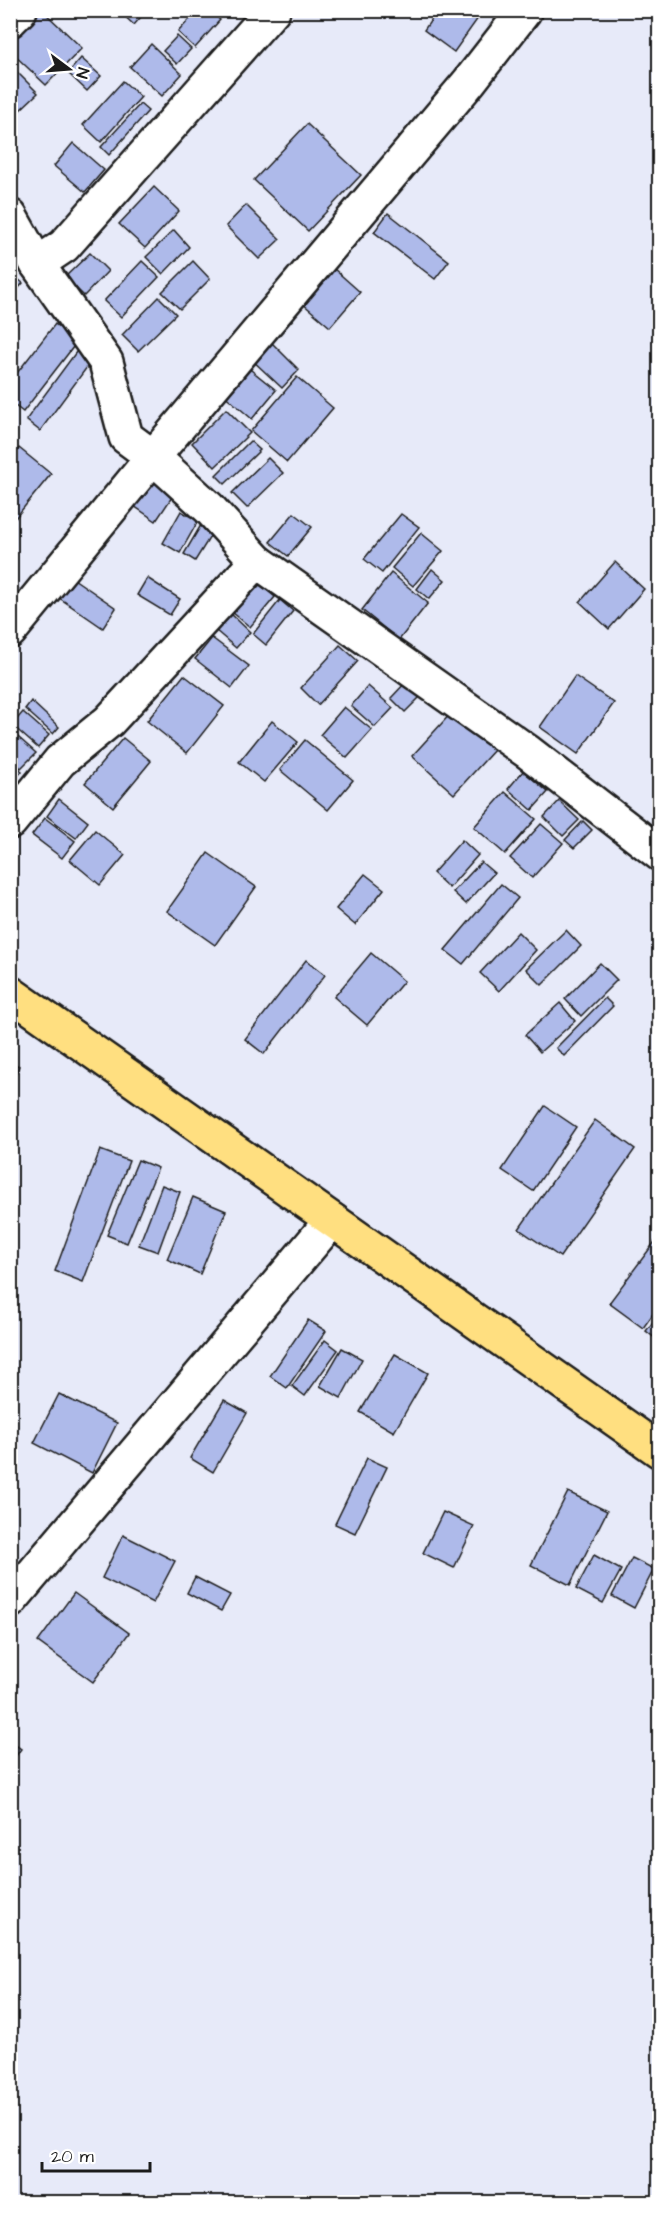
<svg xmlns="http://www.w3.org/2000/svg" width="670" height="2213" font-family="'Architects Daughter',sans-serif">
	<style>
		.building { fill: #aebaea; stroke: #1c1c1c; stroke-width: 1.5 }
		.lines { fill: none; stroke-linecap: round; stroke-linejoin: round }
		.minor-casing { stroke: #1c1c1c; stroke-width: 38 }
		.major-casing { stroke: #1c1c1c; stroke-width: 38 }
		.minor { stroke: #fff; stroke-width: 33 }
		.major { stroke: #ffdf80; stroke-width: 33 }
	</style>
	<rect width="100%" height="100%" fill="#e7eaf9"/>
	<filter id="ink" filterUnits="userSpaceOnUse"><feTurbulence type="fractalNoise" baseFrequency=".0167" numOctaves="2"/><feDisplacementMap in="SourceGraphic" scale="12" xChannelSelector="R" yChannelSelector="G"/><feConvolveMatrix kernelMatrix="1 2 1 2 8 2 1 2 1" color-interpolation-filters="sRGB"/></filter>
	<g filter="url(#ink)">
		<g class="building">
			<polygon points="42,10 82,48 46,85 10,51 10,43"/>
			<polygon points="118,10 147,10 134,25"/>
			<polygon points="198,10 210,10 220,20 195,48 178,32"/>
			<polygon points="438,10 476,10 481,14 454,52 424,30"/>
			<polygon points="177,36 191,49 177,64 163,51"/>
			<polygon points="151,44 182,74 162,96 130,67"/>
			<polygon points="81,58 101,76 87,91 68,73"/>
			<polygon points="10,65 38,93 20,110 10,101"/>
			<polygon points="123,81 141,97 101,142 83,125"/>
			<polygon points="140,104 148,111 109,155 101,147"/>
			<polygon points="307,124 361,175 308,231 254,180"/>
			<polygon points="73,143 104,170 85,192 54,166"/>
			<polygon points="154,187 179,211 145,248 119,224"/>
			<polygon points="246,205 280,239 259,259 226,226"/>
			<polygon points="388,213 449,261 435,279 374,232"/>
			<polygon points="174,230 189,247 163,274 146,257"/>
			<polygon points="90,253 108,271 84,296 65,277"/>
			<polygon points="142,261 159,277 121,317 104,301"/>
			<polygon points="193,261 210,279 180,309 162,292"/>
			<polygon points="333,268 360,292 330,327 302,303"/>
			<polygon points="10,273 23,283 10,298"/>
			<polygon points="159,297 176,314 138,351 122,335"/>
			<polygon points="55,324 77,342 23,412 10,402 10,382"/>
			<polygon points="268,339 299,370 282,388 250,358"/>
			<polygon points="79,348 93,359 40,431 26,420"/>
			<polygon points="246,366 276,390 252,419 222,393"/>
			<polygon points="297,377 333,408 287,462 251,431"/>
			<polygon points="226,409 250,433 215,467 192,443"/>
			<polygon points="250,441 260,450 225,484 216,475"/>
			<polygon points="19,448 51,474 12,522 10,459"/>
			<polygon points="268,458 283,473 247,508 232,493"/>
			<polygon points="146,469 176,491 156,521 125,500"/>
			<polygon points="181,511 198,521 180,553 163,543"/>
			<polygon points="294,513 312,527 288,556 270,542"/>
			<polygon points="401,514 419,527 382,573 364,559"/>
			<polygon points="201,525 213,532 195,561 184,554"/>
			<polygon points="421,533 443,551 413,586 392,568"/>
			<polygon points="615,562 644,589 609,629 580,602"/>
			<polygon points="432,569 445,580 429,599 417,589"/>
			<polygon points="391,573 428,603 399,640 362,610"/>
			<polygon points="71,577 116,608 103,628 58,597"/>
			<polygon points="147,578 180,599 170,615 137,595"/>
			<polygon points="257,582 275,597 250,627 232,612"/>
			<polygon points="280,600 293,611 266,645 253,634"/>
			<polygon points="230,613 250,632 236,648 215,630"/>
			<polygon points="212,638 249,666 232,688 195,659"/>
			<polygon points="340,645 358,661 318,705 301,688"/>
			<polygon points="184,675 224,706 187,753 147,721"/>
			<polygon points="575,676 614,703 578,754 540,727"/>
			<polygon points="407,681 422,695 405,712 391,698"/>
			<polygon points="368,686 393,708 375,727 351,706"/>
			<polygon points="31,701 59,727 53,734 25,709"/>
			<polygon points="344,707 372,730 347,758 320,735"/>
			<polygon points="453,711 495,749 454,794 412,756"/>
			<polygon points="23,712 49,735 38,748 12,725"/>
			<polygon points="272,721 298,742 264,782 239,762"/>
			<polygon points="10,730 36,753 21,768 10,758"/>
			<polygon points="123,738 151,761 113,807 85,783"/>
			<polygon points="305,740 353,780 328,810 280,770"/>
			<polygon points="10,761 22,771 12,783 10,781"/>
			<polygon points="523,771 548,792 532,810 508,789"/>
			<polygon points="505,792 536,819 505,854 474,827"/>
			<polygon points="59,799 88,822 76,838 47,816"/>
			<polygon points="559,801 579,820 563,836 544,817"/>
			<polygon points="45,818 75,841 62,858 32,835"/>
			<polygon points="583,821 592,830 574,848 565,840"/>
			<polygon points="541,824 563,843 532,878 510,858"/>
			<polygon points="95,830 125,855 100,885 70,860"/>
			<polygon points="462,840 478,855 449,888 433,873"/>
			<polygon points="208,853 256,887 215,945 167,911"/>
			<polygon points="481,862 494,873 466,904 453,892"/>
			<polygon points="365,874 384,889 355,925 336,909"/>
			<polygon points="501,884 518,898 463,964 445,950"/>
			<polygon points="566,930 581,946 542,985 526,969"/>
			<polygon points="518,932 536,950 499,991 480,973"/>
			<polygon points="371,953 404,981 367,1025 334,997"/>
			<polygon points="306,960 325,975 264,1054 245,1039"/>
			<polygon points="600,963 617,980 581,1016 565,999"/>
			<polygon points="605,998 613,1006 564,1056 556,1048"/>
			<polygon points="560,1003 575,1021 540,1052 525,1035"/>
			<polygon points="10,1062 19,1066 10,1089"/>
			<polygon points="545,1106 576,1127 533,1191 502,1170"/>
			<polygon points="595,1120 635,1149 560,1257 519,1229"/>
			<polygon points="100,1150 129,1161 83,1282 55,1271"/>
			<polygon points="138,1160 158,1168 127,1243 107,1235"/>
			<polygon points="162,1185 180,1192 158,1252 139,1245"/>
			<polygon points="193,1197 226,1211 200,1274 167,1259"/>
			<polygon points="660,1235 660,1304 643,1328 609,1303"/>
			<polygon points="660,1313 660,1342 646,1331"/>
			<polygon points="308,1320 326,1331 287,1388 270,1376"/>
			<polygon points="325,1340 338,1350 305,1396 292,1386"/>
			<polygon points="342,1348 362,1359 341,1398 320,1386"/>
			<polygon points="395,1354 428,1373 394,1432 360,1412"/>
			<polygon points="59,1394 117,1423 92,1473 34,1443"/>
			<polygon points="224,1400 247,1413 213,1472 190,1458"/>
			<polygon points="367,1458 387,1467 355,1533 335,1524"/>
			<polygon points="568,1492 607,1511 570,1585 531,1565"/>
			<polygon points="443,1512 474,1526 454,1568 423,1553"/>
			<polygon points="123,1535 175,1561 153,1603 102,1578"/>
			<polygon points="594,1555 621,1570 603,1603 576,1589"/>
			<polygon points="632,1558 654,1569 634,1608 612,1596"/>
			<polygon points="195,1577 230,1595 221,1611 187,1593"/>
			<polygon points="74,1593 129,1633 93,1682 38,1642"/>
			<polygon points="10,1741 21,1749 10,1764"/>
		</g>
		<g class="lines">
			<defs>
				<g id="minor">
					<polyline points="10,20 20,10"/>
					<polyline points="10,216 37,264 106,362 126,437 153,457 209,508 257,561 528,752 660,854"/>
					<polyline points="37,264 64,246 273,10"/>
					<polyline points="10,631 153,457 469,82 525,10"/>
					<polyline points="10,822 60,761 109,721 257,561"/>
					<polyline points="10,1601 332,1220"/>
				</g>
				<polyline id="major" points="10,993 660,1451"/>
			</defs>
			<use href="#minor" class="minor-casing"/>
			<use href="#major" class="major-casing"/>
			<use href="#minor" class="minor"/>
			<use href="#major" class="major"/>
		</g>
	</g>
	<rect width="670" height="2213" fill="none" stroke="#fff" stroke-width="36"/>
	<rect x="18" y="18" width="634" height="2177" fill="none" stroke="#1c1c1c" stroke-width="2" filter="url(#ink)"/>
	<g transform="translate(69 69) rotate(106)" stroke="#ffffff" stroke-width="4.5" paint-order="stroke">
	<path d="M0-4.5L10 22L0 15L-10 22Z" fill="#1c1c1c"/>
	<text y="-9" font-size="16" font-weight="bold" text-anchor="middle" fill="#1c1c1c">N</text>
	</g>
	<path d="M42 2162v9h108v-9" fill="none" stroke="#1c1c1c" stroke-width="3"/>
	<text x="51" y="2162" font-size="18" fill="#1c1c1c" stroke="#ffffff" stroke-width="4.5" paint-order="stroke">20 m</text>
</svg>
